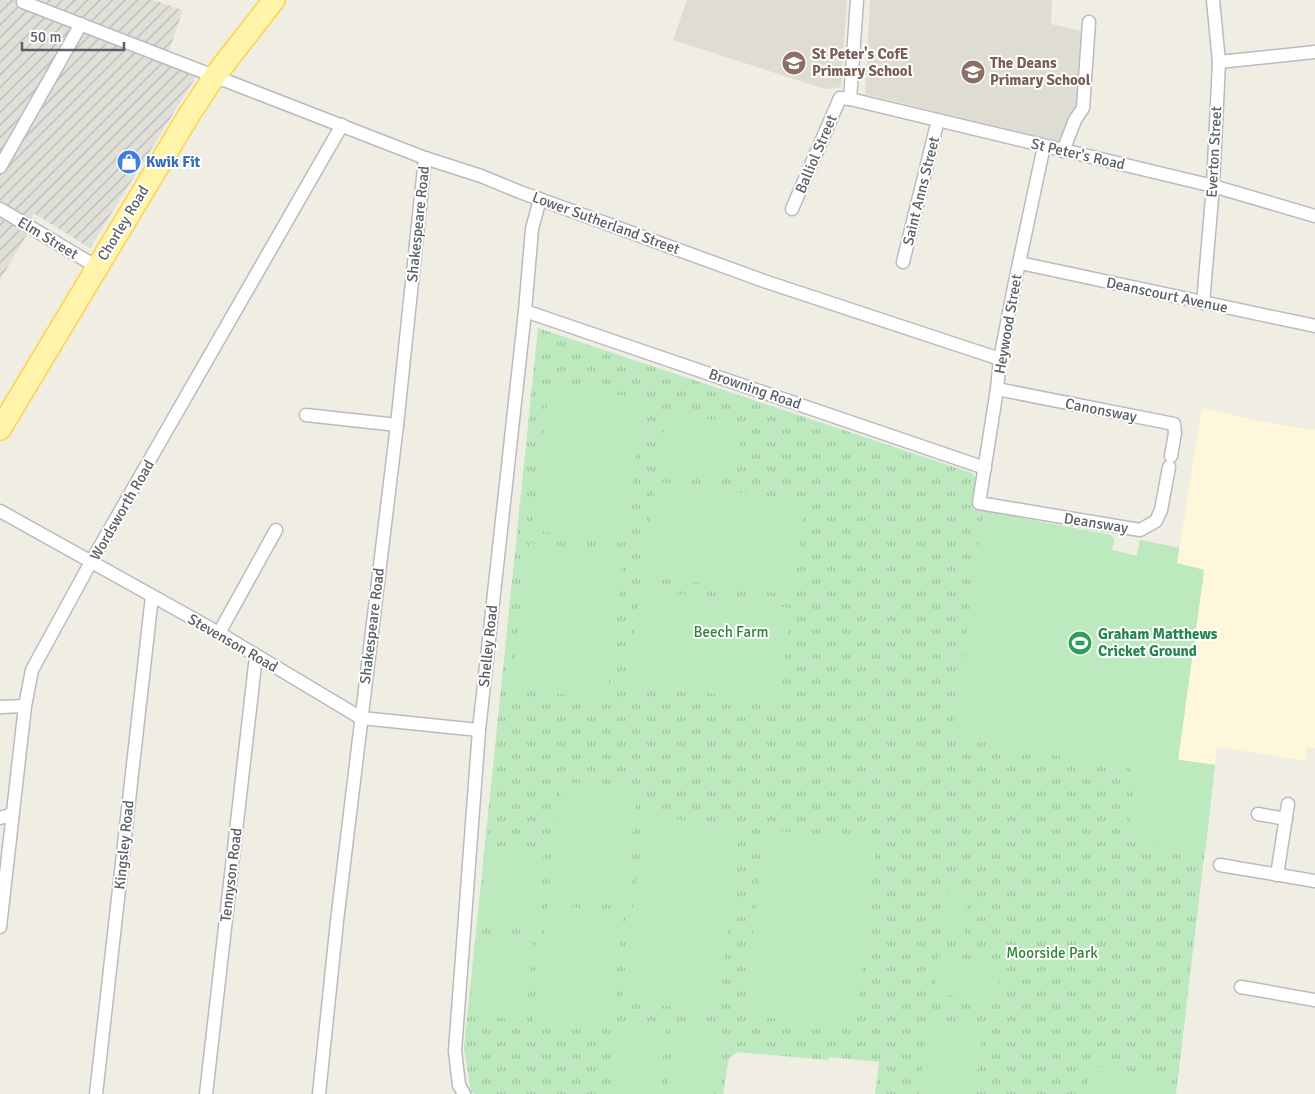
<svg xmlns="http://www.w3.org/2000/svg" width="1315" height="1094" font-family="Signika,sans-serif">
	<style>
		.commercial { fill: #fff7d9 }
		.industrial { fill: url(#industrial-furrows) }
		.education { fill: #dfdcd2 }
		.park { fill: url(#park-tufts) }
		.garden { fill: #bde9bf }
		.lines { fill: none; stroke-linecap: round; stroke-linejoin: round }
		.street-casing { stroke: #b8bbc1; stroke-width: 15 }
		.primary-casing { stroke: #fed24d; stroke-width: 24 }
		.street { stroke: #fff; stroke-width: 12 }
		.primary { stroke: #fff4a9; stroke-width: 21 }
		.labels { text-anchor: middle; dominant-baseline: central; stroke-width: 4; stroke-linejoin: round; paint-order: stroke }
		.education-label { font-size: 15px; font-weight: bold; fill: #785e54; stroke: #fff; text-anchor: start }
		.street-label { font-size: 15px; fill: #5b6066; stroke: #fff }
		.shop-label { font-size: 15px; font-weight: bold; fill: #366cbe; stroke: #fff; text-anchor: start }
		.park-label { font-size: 15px; fill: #2c8433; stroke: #fff }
		.leisure-label { font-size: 15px; font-weight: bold; fill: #27864d; stroke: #fff; text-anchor: start }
	</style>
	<defs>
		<pattern id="industrial-furrows" width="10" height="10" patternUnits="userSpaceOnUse" patternTransform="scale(1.25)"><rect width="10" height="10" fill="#e0dfd8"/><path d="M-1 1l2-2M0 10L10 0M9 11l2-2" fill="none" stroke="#b9b8b3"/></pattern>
		<pattern id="park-tufts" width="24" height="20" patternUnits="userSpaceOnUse" patternTransform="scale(1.25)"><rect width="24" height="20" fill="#bde9bf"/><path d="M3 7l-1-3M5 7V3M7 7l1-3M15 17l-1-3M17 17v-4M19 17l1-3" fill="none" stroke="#9dc09f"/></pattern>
	</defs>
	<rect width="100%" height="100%" fill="#f0ede3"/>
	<polygon class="commercial" points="1202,408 1273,424 1315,430 1315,748 1307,747 1305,761 1217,747 1215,765 1178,760 1204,570 1177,563"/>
	<polygon class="industrial" points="0,0 153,0 183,10 165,62 197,75 90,248 33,213 26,236 0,280"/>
	<g class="education">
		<polygon points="687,0 847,0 841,87 825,89 673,40"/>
		<polygon points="870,0 1052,0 1051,24 1081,31 1078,102 1068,119 1061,142 865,94"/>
	</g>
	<path class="park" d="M538,328L972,473C981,482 975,497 974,509L1111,535L1114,539L1112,550L1137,556L1140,540L1179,548L1177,563L1204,570L1178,760L1215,765L1176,1094H875L879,1062L829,1057V1060L737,1052L729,1058L723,1094H477L471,1092L464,1048Z"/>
	<g class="garden">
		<polygon points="549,386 644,398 625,543 532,530"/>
		<polygon points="666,414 742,423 734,479 658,469"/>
		<polygon points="656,482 806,501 792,595 642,576"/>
		<polygon points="983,511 1111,535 1114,539 1112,550 1137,556 1140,540 1179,548 1177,563 1204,570 1178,760 1215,765 1205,853 1129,841 1132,798 1131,768 952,737"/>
		<polygon points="530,543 623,556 607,700 511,687"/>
		<polygon points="640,589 790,608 780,702 629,684"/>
		<polygon points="562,782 638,788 625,903 548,897"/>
		<polygon points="645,816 740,826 717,1012 621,1000"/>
		<polygon points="765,829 877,842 855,1027 744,1015"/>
		<polygon points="486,848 544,854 535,930 480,924"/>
		<polygon points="949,884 969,886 963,937 943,935"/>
		<polygon points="547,905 624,912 610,1027 533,1021"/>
		<polygon points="477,938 534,943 525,1020 469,1015"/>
		<polygon points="939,956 1002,964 997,1001 934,993"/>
		<polygon points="619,1022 667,1024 659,1094 611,1094"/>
		<polygon points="927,1023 983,1030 975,1094 919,1094"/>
		<polygon points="675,1025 722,1027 714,1094 667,1094"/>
		<polygon points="1090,1066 1170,1077 1168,1094 1086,1094"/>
	</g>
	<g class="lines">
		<defs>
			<g id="street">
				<polyline points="23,2 425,158 481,176 520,192 764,281 1000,359"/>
				<polyline points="1219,62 1315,52"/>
				<polyline points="850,99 857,0"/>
				<polyline points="1044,146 1016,277 1000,359 997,389 979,503 1140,530 1156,521 1161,510 1169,467"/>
				<polyline points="1063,151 1075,120 1083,108 1089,22"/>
				<polyline points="0,167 81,24"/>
				<polyline points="0,209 97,267"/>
				<polyline points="792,209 840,98 850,99 1213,186 1315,216"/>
				<polyline points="903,262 938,120"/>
				<polyline points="1020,263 1315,326"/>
				<polyline points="1203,303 1213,186 1219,62 1213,0"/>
				<polyline points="525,311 985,468"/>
				<polyline points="997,389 1174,424 1175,433 1171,456"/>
				<polyline points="306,415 397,425"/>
				<polyline points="0,511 219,633 361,718 479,730"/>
				<polyline points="219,633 276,530"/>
				<polyline points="0,707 25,706"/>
				<polyline points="1258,814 1286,819"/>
				<polyline points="0,818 12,814"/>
				<polyline points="1220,865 1315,881"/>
				<polyline points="1277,875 1288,804"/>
				<polyline points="0,927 25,706 32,670 91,562 342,125"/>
				<polyline points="1241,987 1315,1000"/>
				<polyline points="96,1094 152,596"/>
				<polyline points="206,1094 256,656"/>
				<polyline points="319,1094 337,921 397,425 425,158"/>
				<polyline points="464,1094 459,1085 455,1051 479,730 525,311 532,229 540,199"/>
			</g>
			<polyline id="primary" points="0,429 189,115 214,77 274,0"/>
		</defs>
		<use href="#street" class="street-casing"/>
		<use href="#primary" class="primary-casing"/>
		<use href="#street" class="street"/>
		<use href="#primary" class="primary"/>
	</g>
	<defs>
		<symbol id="school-disc" viewBox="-11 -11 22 22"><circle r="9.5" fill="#8d6e63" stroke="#fff"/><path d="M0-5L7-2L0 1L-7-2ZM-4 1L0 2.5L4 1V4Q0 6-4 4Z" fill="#fff"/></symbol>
		<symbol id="shop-disc" viewBox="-11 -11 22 22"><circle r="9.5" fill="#3f7fe0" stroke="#fff"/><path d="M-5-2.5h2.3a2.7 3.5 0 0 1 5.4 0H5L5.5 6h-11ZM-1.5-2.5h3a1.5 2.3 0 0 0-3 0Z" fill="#fff"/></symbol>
		<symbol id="stadium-disc" viewBox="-11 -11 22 22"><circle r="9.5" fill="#2e9e5b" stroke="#fff"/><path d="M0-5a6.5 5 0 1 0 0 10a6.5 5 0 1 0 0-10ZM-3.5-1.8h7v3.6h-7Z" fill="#fff"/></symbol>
	</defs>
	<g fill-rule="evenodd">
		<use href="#school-disc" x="780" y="49" width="28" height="28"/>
		<use href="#school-disc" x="959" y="58" width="28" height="28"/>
		<use href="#shop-disc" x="115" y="148" width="28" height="28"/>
		<use href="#stadium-disc" x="1066" y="629" width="28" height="28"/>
	</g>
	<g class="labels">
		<g class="education-label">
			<text x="812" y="54">St Peter's CofE<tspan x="812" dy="17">Primary School</tspan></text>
			<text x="990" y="63">The Deans<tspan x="990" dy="17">Primary School</tspan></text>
		</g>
		<g class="street-label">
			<text transform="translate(1214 152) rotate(-87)">Everton Street</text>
			<text transform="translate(816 154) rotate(-67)">Balliol Street</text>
			<text transform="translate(1078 154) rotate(13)">St Peter's Road</text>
			<text transform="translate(921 191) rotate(-76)">Saint Anns Street</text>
			<text transform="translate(123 223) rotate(-59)">Chorley Road</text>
			<text transform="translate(606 223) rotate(20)">Lower Sutherland Street</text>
			<text transform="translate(418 224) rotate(-84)">Shakespeare Road</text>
			<text transform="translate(48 238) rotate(31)">Elm Street</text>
			<text transform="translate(1167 295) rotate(12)">Deanscourt Avenue</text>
			<text transform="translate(1008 324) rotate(-80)">Heywood Street</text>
			<text transform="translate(755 389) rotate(19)">Browning Road</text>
			<text transform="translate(1101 410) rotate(11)">Canonsway</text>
			<text transform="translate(122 510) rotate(-60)">Wordsworth Road</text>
			<text transform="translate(1096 523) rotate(9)">Deansway</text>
			<text transform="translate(372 626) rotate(-83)">Shakespeare Road</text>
			<text transform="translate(233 643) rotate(30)">Stevenson Road</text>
			<text transform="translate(488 646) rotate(-84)">Shelley Road</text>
			<text transform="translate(124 845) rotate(-84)">Kingsley Road</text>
			<text transform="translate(231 875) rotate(-83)">Tennyson Road</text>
		</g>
		<g class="shop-label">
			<text x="146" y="162">Kwik Fit</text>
		</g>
		<g class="park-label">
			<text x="731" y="632">Beech Farm</text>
			<text x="1052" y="953">Moorside Park</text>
		</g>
		<g class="leisure-label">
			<text x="1098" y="634">Graham Matthews<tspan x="1098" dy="17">Cricket Ground</tspan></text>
		</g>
	</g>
	<path d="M22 42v8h102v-8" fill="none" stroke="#5b6066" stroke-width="2.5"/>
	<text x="30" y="42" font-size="15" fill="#5b6066" stroke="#ffffff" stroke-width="4" paint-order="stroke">50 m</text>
</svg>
